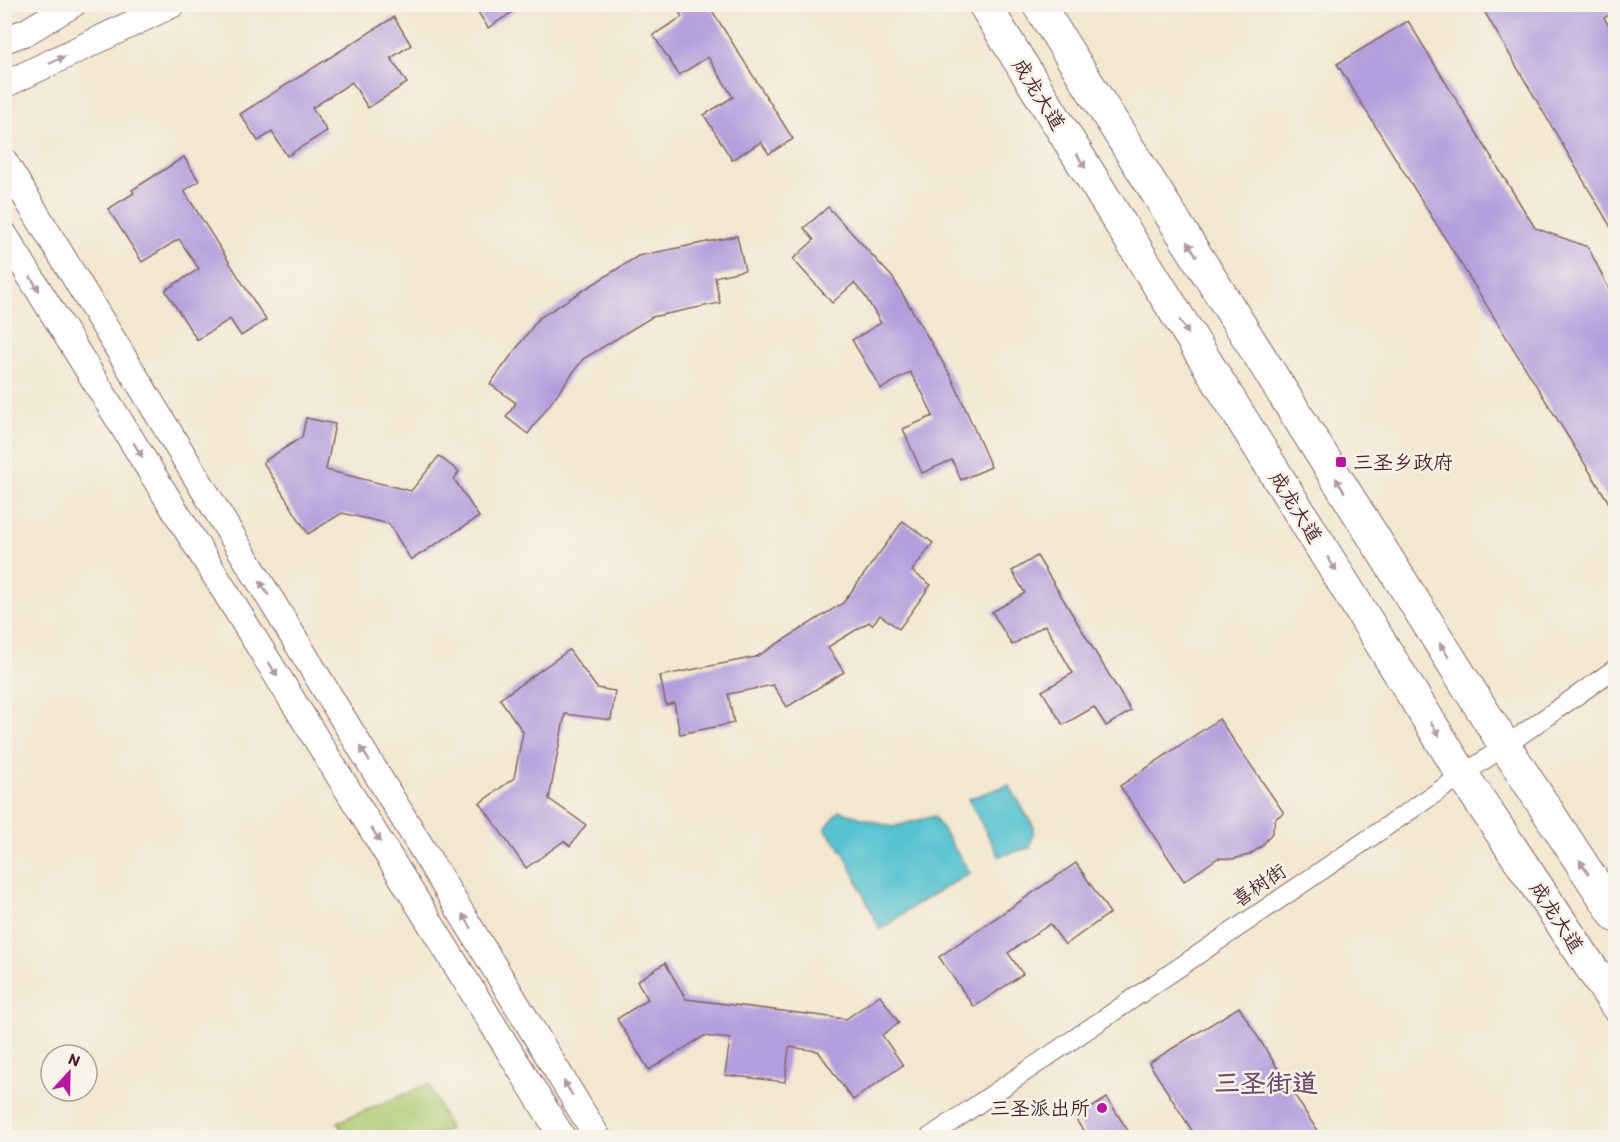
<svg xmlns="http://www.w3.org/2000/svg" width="1620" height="1142" font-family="Itim,'LXGW WenKai TC',sans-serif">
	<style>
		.green { fill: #abc86f; stroke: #7a744d; stroke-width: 1.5 }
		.water { fill: #56c2d0; stroke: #50707e; stroke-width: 1.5 }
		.building { fill: #b39ddc }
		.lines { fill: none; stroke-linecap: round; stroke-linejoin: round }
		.street-casing { stroke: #856565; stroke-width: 20 }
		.secondary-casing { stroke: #856565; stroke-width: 28 }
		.highway-casing { stroke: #856565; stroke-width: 34 }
		.street { stroke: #fff; stroke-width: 18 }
		.secondary { stroke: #fff; stroke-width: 26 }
		.highway { stroke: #fff; stroke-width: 32 }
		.oneway { fill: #ae9aa0 }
		.poi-dot { fill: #b5179e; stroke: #f7f3e8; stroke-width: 2 }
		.labels { text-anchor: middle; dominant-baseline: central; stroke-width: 5; stroke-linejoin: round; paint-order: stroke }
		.street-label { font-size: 20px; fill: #4a1f2b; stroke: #f7f3e8 }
		.poi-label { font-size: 20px; fill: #4a1f2b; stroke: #f7f3e8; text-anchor: start }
		.district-label { font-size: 26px; font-weight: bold; fill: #6f4b69; stroke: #f7f3e8 }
	</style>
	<rect width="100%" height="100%" fill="#f7f3e8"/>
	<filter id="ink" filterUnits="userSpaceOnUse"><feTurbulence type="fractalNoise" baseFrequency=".0167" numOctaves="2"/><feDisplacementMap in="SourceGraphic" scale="12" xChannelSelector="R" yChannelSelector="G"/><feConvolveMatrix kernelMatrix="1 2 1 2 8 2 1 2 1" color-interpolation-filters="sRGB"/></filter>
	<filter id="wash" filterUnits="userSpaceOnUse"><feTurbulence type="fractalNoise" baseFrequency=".008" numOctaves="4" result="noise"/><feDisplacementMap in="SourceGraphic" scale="24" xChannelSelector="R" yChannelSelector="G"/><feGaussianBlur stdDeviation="1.35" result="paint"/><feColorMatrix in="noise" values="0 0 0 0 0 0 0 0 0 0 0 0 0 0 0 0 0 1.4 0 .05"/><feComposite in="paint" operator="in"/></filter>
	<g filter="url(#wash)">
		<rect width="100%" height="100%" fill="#f2e7d0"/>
		<polygon class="green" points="429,1084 449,1129 429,1137 344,1137 338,1122"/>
		<g class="water">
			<polygon points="1009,785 1034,828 1030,848 999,856 968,799"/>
			<polygon points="839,811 892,827 934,816 970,873 914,906 880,930 844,853 825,829"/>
		</g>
		<g id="blocks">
			<g class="building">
				<polygon points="473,4 525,4 488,28"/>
				<polygon points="674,4 708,4 793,139 769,154 761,142 732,160 704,115 733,97 708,57 679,75 653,35 682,17"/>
				<polygon points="1480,4 1616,4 1616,11 1604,18 1616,36 1616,236"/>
				<polygon points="394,17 411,45 391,58 407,83 368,108 352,82 312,108 327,131 287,156 272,132 258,141 240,114"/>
				<polygon points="1408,21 1535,228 1588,247 1616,303 1616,514 1337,64"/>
				<polygon points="184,157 199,181 184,191 266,320 241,336 230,319 197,340 165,290 199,269 179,239 142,262 108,209 134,193 132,190"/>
				<polygon points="828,207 893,278 952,378 991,467 961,480 952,460 922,473 903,429 933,416 923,394 910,372 881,389 852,340 881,323 865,296 854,283 832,303 793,259 814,240 804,228"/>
				<polygon points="737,236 745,270 715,277 720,303 652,317 583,359 528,434 506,417 516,403 490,384 539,318 638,256"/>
				<polygon points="306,418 335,424 326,470 411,491 439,456 459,472 454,479 479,517 411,560 389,524 342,513 308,534 263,462 302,437"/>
				<polygon points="903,521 933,543 912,571 931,585 899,629 880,615 872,625 869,622 828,647 844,672 787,707 773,685 728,694 734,723 680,734 674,703 666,705 660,676 756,657 843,603"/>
				<polygon points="1037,556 1131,711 1106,726 1094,707 1063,725 1042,691 1073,673 1045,625 1012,645 992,612 1025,593 1012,571"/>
				<polygon points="569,650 597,688 615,691 611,720 565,714 549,799 586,825 570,846 564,841 526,868 480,803 514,778 523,732 500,699"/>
				<polygon points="1219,719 1284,813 1276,818 1272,833 1262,846 1249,855 1233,859 1218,858 1184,881 1120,786"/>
				<polygon points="1076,863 1110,913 1065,945 1050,924 1008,953 1023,974 974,1007 939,957"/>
				<polygon points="665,963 686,999 846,1019 880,995 899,1023 882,1035 903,1065 853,1100 818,1051 789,1047 785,1082 725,1075 730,1039 704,1036 649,1070 617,1019 648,999 637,981"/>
				<polygon points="1239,1007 1318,1132 1309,1137 1196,1137 1149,1063"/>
				<polygon points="1107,1098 1132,1137 1087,1137 1075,1118"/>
			</g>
		</g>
	</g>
	<g filter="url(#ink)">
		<use href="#blocks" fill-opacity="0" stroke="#856565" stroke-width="1.5"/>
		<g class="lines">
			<defs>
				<polyline id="street" points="928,1138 1505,746 1616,668"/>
				<g id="secondary">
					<polyline points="4,40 26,32 73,4"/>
					<polyline points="4,85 173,4"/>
					<polyline points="4,161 598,1138"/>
					<polyline points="4,234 563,1138"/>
				</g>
				<g id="highway">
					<polyline points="984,4 1462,774 1616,1005"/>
					<polyline points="1038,4 1505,746 1616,916"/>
				</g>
			</defs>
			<use href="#street" class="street-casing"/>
			<use href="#secondary" class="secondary-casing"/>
			<use href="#highway" class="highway-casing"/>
			<use href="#street" class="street"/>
			<use href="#secondary" class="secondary"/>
			<use href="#highway" class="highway"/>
		</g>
		<defs><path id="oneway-solid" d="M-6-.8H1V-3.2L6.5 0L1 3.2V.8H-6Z" transform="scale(1.5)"/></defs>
		<g class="oneway">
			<use href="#oneway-solid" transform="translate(57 60) rotate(-25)"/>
			<use href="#oneway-solid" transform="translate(1081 161) rotate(58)"/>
			<use href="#oneway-solid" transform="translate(1192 249) rotate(-122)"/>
			<use href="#oneway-solid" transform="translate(35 284) rotate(58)"/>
			<use href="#oneway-solid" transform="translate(1184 327) rotate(58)"/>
			<use href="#oneway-solid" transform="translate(138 450) rotate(58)"/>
			<use href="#oneway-solid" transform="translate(1340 485) rotate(-122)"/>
			<use href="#oneway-solid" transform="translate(1332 564) rotate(58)"/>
			<use href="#oneway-solid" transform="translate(264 588) rotate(-121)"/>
			<use href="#oneway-solid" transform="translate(1444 650) rotate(-122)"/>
			<use href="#oneway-solid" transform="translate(273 669) rotate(58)"/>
			<use href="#oneway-solid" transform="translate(1435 729) rotate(58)"/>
			<use href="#oneway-solid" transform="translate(365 754) rotate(-121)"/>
			<use href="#oneway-solid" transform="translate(376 835) rotate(58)"/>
			<use href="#oneway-solid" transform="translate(1584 867) rotate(-123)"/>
			<use href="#oneway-solid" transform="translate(467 921) rotate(-121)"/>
			<use href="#oneway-solid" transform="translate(568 1088) rotate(-121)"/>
		</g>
	</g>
	<g class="poi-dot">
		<rect x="1335" y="456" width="12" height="12" rx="3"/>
		<circle cx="1102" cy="1108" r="6"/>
	</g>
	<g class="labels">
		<g class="street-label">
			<text transform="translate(1039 94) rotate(58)">成龙大道</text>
			<text transform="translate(1296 507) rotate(58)">成龙大道</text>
			<text transform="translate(1259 885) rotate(-34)">喜树街</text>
			<text transform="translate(1557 917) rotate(57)">成龙大道</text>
		</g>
		<g class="poi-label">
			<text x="1353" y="462">三圣乡政府</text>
			<text x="1090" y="1108" text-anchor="end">三圣派出所</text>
		</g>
		<g class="district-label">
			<text x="1266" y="1083">三圣街道</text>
		</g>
	</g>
	<rect width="1620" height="1142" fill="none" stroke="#f7f3e8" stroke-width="24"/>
	<g transform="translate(69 1073) rotate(22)"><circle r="28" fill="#f7f3e8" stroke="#b29e9c" stroke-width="1.5"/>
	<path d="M0-4.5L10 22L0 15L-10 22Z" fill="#b5179e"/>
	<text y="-9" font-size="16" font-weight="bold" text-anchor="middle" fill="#4a1f2b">N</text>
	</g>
</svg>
